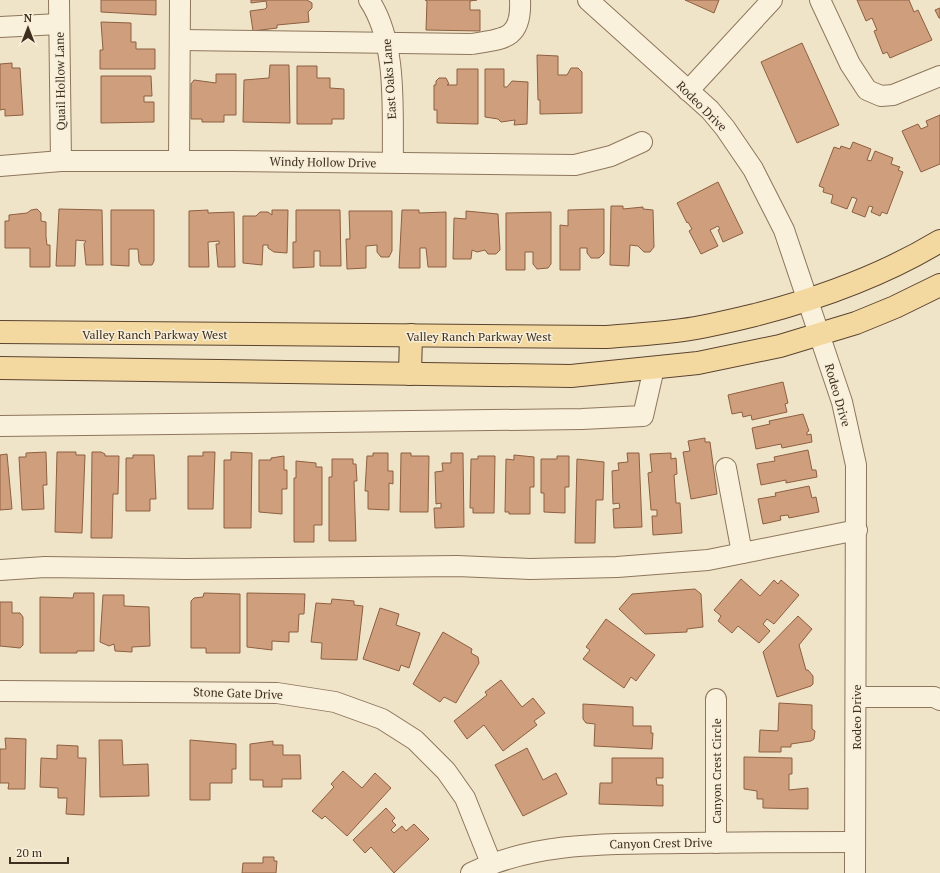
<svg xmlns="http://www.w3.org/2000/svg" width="940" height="873" font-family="'PT Serif',serif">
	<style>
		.building { fill: #cf9f7d; stroke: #8d5f41 }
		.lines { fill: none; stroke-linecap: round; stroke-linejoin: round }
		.minor-casing { stroke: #8d765c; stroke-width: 22 }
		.major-casing { stroke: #5b4430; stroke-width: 24 }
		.minor { stroke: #faf1dc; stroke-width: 20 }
		.major { stroke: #f3d9a0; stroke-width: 22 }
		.labels { text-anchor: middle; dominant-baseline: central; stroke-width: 3; stroke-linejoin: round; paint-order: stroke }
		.street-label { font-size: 12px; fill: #3d2e20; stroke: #f7eed8 }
	</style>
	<rect width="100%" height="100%" fill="#f0e4c8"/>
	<g class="building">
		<polygon points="101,0 156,0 156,15 101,12"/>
		<polygon points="251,0 307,0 312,3 312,8 308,12 309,22 277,25 277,28 253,31 250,11 265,9 267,7 266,1 251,3"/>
		<polygon points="425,0 477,0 470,1 470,10 480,10 480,31 426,30 427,1"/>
		<polygon points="685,0 719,0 714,13"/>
		<polygon points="857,0 909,0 914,12 918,10 932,40 890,58 887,52 883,54 874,31 877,30 872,18 866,21"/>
		<polygon points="940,8 940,18 939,18 935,10"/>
		<polygon points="101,22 131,23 131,42 136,42 136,49 155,49 155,69 100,69 100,50 103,50"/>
		<polygon points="802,43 839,125 797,143 761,62"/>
		<polygon points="537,55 558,56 558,75 567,75 571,68 578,68 582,72 582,113 540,114 540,100 538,100"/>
		<polygon points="12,63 12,68 20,68 23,115 5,116 5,109 0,110 0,64"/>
		<polygon points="270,65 289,65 290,123 243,122 244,80 269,78"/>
		<polygon points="297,66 317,66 317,78 330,78 330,88 344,89 344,119 332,119 332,124 297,124"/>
		<polygon points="457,69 478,69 478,124 437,123 437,110 434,110 434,85 436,85 436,81 439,78 446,78 449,84 447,85 457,85"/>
		<polygon points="485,69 504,69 504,87 507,87 512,81 528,82 527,124 514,125 515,120 501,122 498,119 485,117"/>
		<polygon points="216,74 236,74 236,115 224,115 224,122 202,122 202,119 191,119 191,84 194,80 216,83"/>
		<polygon points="101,76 151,76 152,96 144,96 144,102 154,102 154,122 101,123"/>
		<polygon points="940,115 940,164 921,172 902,131 918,124 921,129 928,126 926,121"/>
		<polygon points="853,142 871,149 867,160 871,161 875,151 893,158 891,164 900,167 898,170 903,172 887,214 882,212 880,216 871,212 873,207 869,206 865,217 852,212 857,199 852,197 847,209 831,203 833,195 823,192 824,188 819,186 834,147 840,149 841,146 850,149"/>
		<polygon points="718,182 743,233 723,242 718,230 720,229 718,226 710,230 718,246 701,254 689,231 692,229 688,222 687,223 677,203"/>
		<polygon points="611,206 623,206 623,209 643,207 643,209 653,210 654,247 650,252 644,252 638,246 630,245 629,266 610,265"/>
		<polygon points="37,209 41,213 41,221 46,222 46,237 47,245 50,245 50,267 30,267 30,248 5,248 5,221 9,221 9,215 27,213 31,210"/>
		<polygon points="59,209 102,210 103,265 86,265 84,244 86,241 76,240 75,266 56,266"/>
		<polygon points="604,209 604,253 599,258 591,258 587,253 587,248 580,248 580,270 560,270 560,225 568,226 568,210"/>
		<polygon points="111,210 154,210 154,261 152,265 141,265 139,262 138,249 129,249 129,266 111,265"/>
		<polygon points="208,210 208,213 234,212 235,267 218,267 216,244 219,244 219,241 208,242 209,267 189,267 189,211"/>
		<polygon points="272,210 288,210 287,253 274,252 268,248 268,245 263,245 262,265 243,263 243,216 256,216 260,212 268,212 272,215"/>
		<polygon points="296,210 340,210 341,266 320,266 320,251 314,251 314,267 293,268 293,242 296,242"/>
		<polygon points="402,210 419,210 419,213 446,212 446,267 428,267 426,248 420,248 420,268 399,268"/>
		<polygon points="349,211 392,211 392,251 389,257 381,257 377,252 377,245 366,246 366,268 347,269 346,239 350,239"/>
		<polygon points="466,211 498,214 500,250 496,254 488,254 485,250 477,252 472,250 471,259 453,259 454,218 466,219"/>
		<polygon points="551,212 551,264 548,268 537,269 533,264 533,252 525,252 525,270 506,270 506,213"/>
		<polygon points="783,382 788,403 785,404 787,412 752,420 751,415 743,417 742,412 732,414 728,395"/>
		<polygon points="803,414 809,431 807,432 807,435 811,434 812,442 782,448 781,444 756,449 752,428 770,424 769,421"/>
		<polygon points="705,438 705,442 710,442 717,494 691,499 683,452 690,451 688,441"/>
		<polygon points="808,450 812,470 816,470 817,477 786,483 786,480 761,485 757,464 775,461 774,457"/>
		<polygon points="46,452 47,485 43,485 44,509 22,510 19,457 26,457 26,453"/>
		<polygon points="57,452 76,452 76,455 85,455 82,533 55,532"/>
		<polygon points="92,452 101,452 105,454 105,456 119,456 118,494 113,494 112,538 91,538"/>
		<polygon points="203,452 215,452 213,509 188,509 188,456 203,456"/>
		<polygon points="231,452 252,453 251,528 224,528 224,460 231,460"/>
		<polygon points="373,453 388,453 388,471 393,471 393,484 389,483 389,510 368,509 368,491 365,491 367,456 373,456"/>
		<polygon points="401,453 411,453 411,456 429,456 428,512 400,512"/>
		<polygon points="451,453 463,453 464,527 435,528 434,508 441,508 441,503 436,504 435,472 443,471 442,463 451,463"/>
		<polygon points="627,453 639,453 642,527 614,528 613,509 620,508 619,503 613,504 612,471 619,470 618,463 628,462"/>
		<polygon points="671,453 671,459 676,458 677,474 674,475 676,503 680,503 682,533 653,535 652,516 657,516 657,510 651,510 648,473 652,472 650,454"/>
		<polygon points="7,454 12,509 0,510 0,455"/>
		<polygon points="133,455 154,455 156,499 150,499 150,511 126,511 126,458 133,458"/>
		<polygon points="514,455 534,457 534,487 530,487 530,514 509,514 509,512 505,512 506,459 514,460"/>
		<polygon points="284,456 284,470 287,470 287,489 282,489 282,514 259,512 259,460 271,460 271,458"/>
		<polygon points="478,456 495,456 494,513 473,513 473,508 470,508 471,459 478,459"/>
		<polygon points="557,456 569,456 569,487 565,487 565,513 544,512 544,493 541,493 541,459 557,459"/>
		<polygon points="332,459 353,459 353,464 356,464 357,481 354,481 356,541 329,541 329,477 332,477"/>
		<polygon points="577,459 604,462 603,500 596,500 595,543 575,543"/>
		<polygon points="296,461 316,463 316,467 322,467 322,525 314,525 314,542 294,542 294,478 296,478"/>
		<polygon points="809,486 812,498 816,497 819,512 789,518 788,515 780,516 781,520 763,524 758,499 776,496 775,493"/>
		<polygon points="741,579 760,596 774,580 778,584 781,580 799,595 774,624 767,619 763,624 770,631 759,643 738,626 732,633 718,621 721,616 714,610"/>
		<polygon points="695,589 701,594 703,627 687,629 687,632 645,634 619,609 632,594"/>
		<polygon points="74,593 94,593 94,651 77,651 77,653 40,653 40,597 73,598"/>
		<polygon points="204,593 240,594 240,653 206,653 206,648 191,648 191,601 194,598 203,597"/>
		<polygon points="247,593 305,594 304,614 299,614 298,632 289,632 289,642 272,641 272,650 247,647"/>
		<polygon points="103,595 124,595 124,606 149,607 150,646 132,647 132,652 115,651 114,644 109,646 100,642"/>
		<polygon points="332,599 354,601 354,605 363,606 357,660 321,659 322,643 311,642 316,603 331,604"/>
		<polygon points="0,602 12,602 12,613 20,613 23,617 23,645 20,648 0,646"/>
		<polygon points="380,608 399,614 396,625 420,633 409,668 401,665 399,671 363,659"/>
		<polygon points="798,616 812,629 799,645 806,670 808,670 813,676 813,684 811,686 777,697 763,652"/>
		<polygon points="606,619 655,655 636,681 631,677 624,688 583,659 590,650 586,647"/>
		<polygon points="443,632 472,649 471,653 478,657 479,663 456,703 444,697 440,702 413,684"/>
		<polygon points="501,680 522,707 533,698 545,713 534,721 537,725 503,751 484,725 467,739 454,721 487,695 485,692"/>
		<polygon points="779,703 812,705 812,729 815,731 814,739 811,741 791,744 791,747 781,747 781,752 759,752 760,730 778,731"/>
		<polygon points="583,704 633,707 633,726 651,726 651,733 653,733 652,749 594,746 595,724 586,723 583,719"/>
		<polygon points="5,738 26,739 25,789 8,789 9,783 0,783 0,749 6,749"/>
		<polygon points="99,740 122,740 123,765 148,764 149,796 100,797"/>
		<polygon points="190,740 236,744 236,769 232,769 232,783 210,783 210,800 190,800"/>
		<polygon points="273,741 273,745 283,745 283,755 300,755 301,779 282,779 282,787 263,787 263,780 250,780 250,744"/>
		<polygon points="57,745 78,746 78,758 86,758 84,815 66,814 67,798 58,798 58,788 40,787 41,758 57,759"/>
		<polygon points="527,748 543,780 556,773 567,794 523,816 495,765"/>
		<polygon points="744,757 792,758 792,774 789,774 789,790 808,788 808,809 763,808 763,799 757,799 757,791 744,789"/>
		<polygon points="612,758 663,758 663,778 656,778 657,785 663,785 663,806 599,804 600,783 612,783"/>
		<polygon points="343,771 362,788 375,773 391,788 347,836 325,816 322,819 312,811 334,787 331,784"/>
		<polygon points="386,808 395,818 392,821 396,825 391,830 394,833 402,826 406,831 414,824 429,839 394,873 371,847 365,853 353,840"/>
		<polygon points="263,857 274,857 274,861 277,861 276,873 242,873 243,863 263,863"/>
	</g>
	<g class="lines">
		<defs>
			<g id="minor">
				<polyline points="59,0 61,161"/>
				<path d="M369,0C398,43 392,112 393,162"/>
				<polyline points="588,0 710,110 725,128 753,169 784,230 842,402 856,465 855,873"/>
				<polyline points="820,0 850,64 867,90 881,96 893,95 940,76"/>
				<polyline points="0,27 59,24"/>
				<path d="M181,40L471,44C503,39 522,40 520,0"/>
				<polyline points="688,91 772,0"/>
				<polyline points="179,161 180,0"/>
				<polyline points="0,166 61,161 231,161 575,165 611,156 642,142"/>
				<polyline points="0,426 582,419 643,416 654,368"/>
				<polyline points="726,468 742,553"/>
				<polyline points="0,570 45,567 186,569 457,566 530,569 617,567 708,560 857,530"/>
				<polyline points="0,691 277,693 335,702 382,719 415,740 446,771 465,798 491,863"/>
				<polyline points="856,697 934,697 940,700"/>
				<polyline points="716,699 716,843"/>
				<path d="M471,873C537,841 611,844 682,843C740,842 797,842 855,842"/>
			</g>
			<g id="major">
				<path d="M0,332L606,337C629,335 652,334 675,331C702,328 729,321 755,315C821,298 882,276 940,241"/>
				<polyline points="0,368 571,376 698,363 780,346 856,323 895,307 940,285"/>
				<polyline points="410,374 411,335"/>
			</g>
		</defs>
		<use href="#minor" class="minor-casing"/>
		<use href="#major" class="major-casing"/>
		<use href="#minor" class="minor"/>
		<use href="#major" class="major"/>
	</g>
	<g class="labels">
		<g class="street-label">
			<text transform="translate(389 79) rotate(-94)">East Oaks Lane</text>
			<text transform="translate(60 81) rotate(-91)">Quail Hollow Lane</text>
			<text transform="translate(702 106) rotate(45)">Rodeo Drive</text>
			<text transform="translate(323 162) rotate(1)">Windy Hollow Drive</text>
			<text x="155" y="334">Valley Ranch Parkway West</text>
			<text x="479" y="336">Valley Ranch Parkway West</text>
			<text transform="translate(838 395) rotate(74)">Rodeo Drive</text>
			<text transform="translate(238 693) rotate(2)">Stone Gate Drive</text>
			<text transform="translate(856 717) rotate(-90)">Rodeo Drive</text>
			<text transform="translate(716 771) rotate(-90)">Canyon Crest Circle</text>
			<text transform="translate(661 843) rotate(-1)">Canyon Crest Drive</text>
		</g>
	</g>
	<g transform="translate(28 28)" stroke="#f7eed8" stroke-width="3" paint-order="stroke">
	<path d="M0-3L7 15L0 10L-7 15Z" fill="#3d2e20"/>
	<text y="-6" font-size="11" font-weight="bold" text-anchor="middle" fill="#3d2e20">N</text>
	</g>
	<path d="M10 857v6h58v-6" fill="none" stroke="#3d2e20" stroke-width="2"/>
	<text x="16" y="857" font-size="12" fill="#3d2e20" stroke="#f7eed8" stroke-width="3" paint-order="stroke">20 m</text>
</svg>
